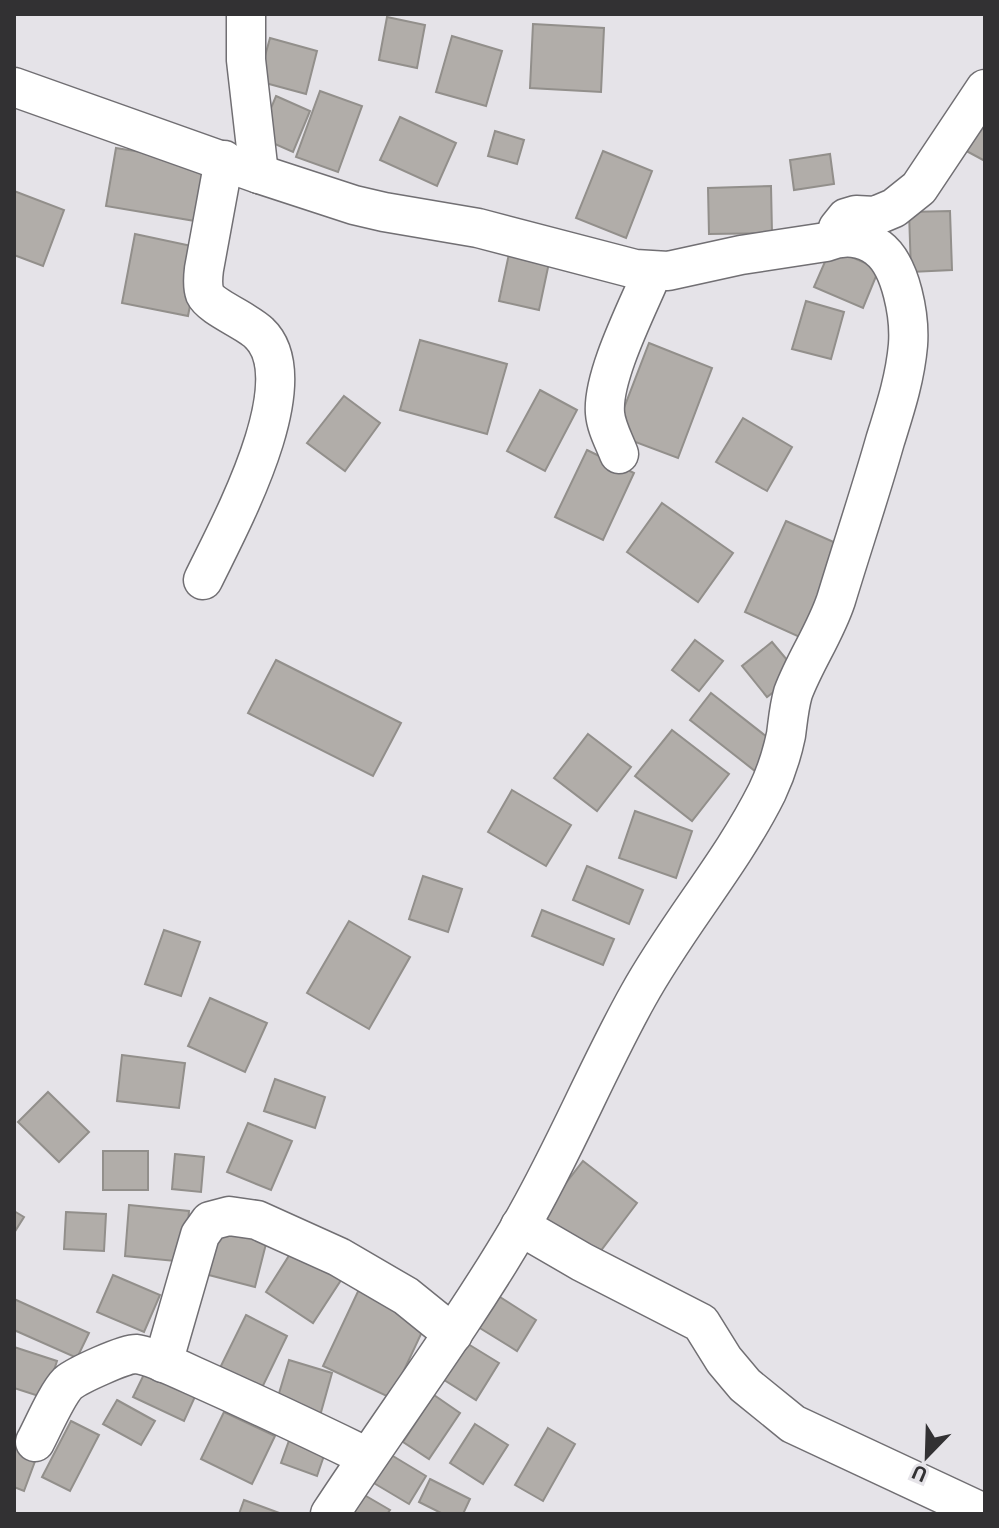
<svg xmlns="http://www.w3.org/2000/svg" width="999" height="1528" font-family="'Alegreya Sans',sans-serif">
	<style>
		.building { fill: #b1ada9; stroke: #928f8b; stroke-width: 2 }
		.lines { fill: none; stroke-linecap: round; stroke-linejoin: round }
		.minor-casing { stroke: #716f73; stroke-width: 41 }
		.minor { stroke: #fff; stroke-width: 38 }
	</style>
	<rect width="100%" height="100%" fill="#e5e3e8"/>
	<g class="building">
		<polygon points="387,17 425,25 417,68 379,60"/>
		<polygon points="533,24 604,28 601,92 530,88"/>
		<polygon points="452,36 502,51 486,106 436,92"/>
		<polygon points="270,38 317,51 306,94 258,81"/>
		<polygon points="320,91 362,106 338,172 296,157"/>
		<polygon points="276,96 310,111 293,152 259,137"/>
		<polygon points="985,99 985,161 959,147"/>
		<polygon points="400,117 456,143 437,186 380,160"/>
		<polygon points="495,131 524,140 517,164 488,156"/>
		<polygon points="116,148 204,162 195,221 106,206"/>
		<polygon points="603,151 652,171 626,238 576,218"/>
		<polygon points="830,154 834,184 794,190 790,160"/>
		<polygon points="771,186 772,233 709,234 708,188"/>
		<polygon points="14,191 64,210 43,266 14,255"/>
		<polygon points="950,211 952,270 911,272 909,212"/>
		<polygon points="135,234 201,248 188,316 122,303"/>
		<polygon points="831,248 879,269 863,308 814,287"/>
		<polygon points="510,249 550,258 539,310 499,301"/>
		<polygon points="806,301 844,312 831,359 792,349"/>
		<polygon points="420,340 507,364 487,434 400,410"/>
		<polygon points="649,343 712,368 678,458 614,434"/>
		<polygon points="540,390 577,410 545,471 507,451"/>
		<polygon points="344,396 380,423 345,471 307,443"/>
		<polygon points="743,418 792,447 767,491 716,462"/>
		<polygon points="587,450 634,473 603,540 555,517"/>
		<polygon points="662,503 733,553 698,602 627,552"/>
		<polygon points="786,521 845,547 804,639 745,612"/>
		<polygon points="695,640 723,661 699,691 672,670"/>
		<polygon points="772,642 798,673 767,697 742,666"/>
		<polygon points="276,660 401,723 373,776 248,713"/>
		<polygon points="711,693 781,748 760,775 690,720"/>
		<polygon points="672,730 729,774 692,821 635,776"/>
		<polygon points="588,734 631,767 597,811 554,778"/>
		<polygon points="512,790 571,825 546,866 488,832"/>
		<polygon points="635,811 692,831 676,878 619,858"/>
		<polygon points="587,866 643,890 629,924 573,900"/>
		<polygon points="423,876 462,889 448,932 409,919"/>
		<polygon points="542,910 614,939 603,965 532,936"/>
		<polygon points="349,921 410,957 369,1029 307,993"/>
		<polygon points="164,930 200,942 181,996 145,984"/>
		<polygon points="210,998 267,1023 245,1072 188,1046"/>
		<polygon points="122,1055 185,1063 179,1108 117,1101"/>
		<polygon points="275,1079 325,1097 315,1128 264,1111"/>
		<polygon points="48,1092 89,1132 59,1162 18,1122"/>
		<polygon points="248,1123 292,1141 271,1190 227,1172"/>
		<rect x="103" y="1151" width="45" height="39"/>
		<polygon points="175,1154 204,1157 201,1192 172,1189"/>
		<polygon points="583,1161 637,1203 593,1261 538,1219"/>
		<polygon points="129,1205 189,1211 185,1262 125,1256"/>
		<polygon points="14,1211 24,1217 14,1233"/>
		<polygon points="66,1212 106,1214 104,1251 64,1249"/>
		<polygon points="214,1222 268,1236 255,1287 201,1273"/>
		<polygon points="297,1243 345,1274 313,1323 266,1292"/>
		<polygon points="113,1275 160,1295 144,1332 97,1312"/>
		<polygon points="361,1285 429,1317 391,1398 323,1366"/>
		<polygon points="489,1290 536,1320 517,1351 470,1322"/>
		<polygon points="14,1299 89,1333 77,1358 14,1330"/>
		<polygon points="246,1315 287,1336 257,1398 215,1378"/>
		<polygon points="455,1336 499,1363 476,1400 433,1373"/>
		<polygon points="14,1347 57,1361 45,1398 14,1388"/>
		<polygon points="289,1360 332,1373 318,1423 274,1410"/>
		<polygon points="148,1366 198,1390 184,1421 133,1397"/>
		<polygon points="434,1395 460,1413 429,1459 403,1442"/>
		<polygon points="117,1400 155,1421 141,1445 103,1424"/>
		<polygon points="224,1412 275,1436 252,1484 201,1459"/>
		<polygon points="71,1421 99,1435 70,1491 42,1477"/>
		<polygon points="475,1424 508,1445 483,1484 450,1463"/>
		<polygon points="548,1428 575,1444 543,1501 515,1485"/>
		<polygon points="14,1435 41,1445 24,1491 14,1487"/>
		<polygon points="291,1435 327,1447 317,1476 281,1463"/>
		<polygon points="383,1450 426,1476 409,1504 367,1479"/>
		<polygon points="430,1479 470,1499 463,1514 443,1514 419,1502"/>
		<polygon points="354,1489 390,1510 387,1514 340,1514"/>
		<polygon points="244,1500 282,1514 239,1514"/>
	</g>
	<g class="lines">
		<defs>
			<g id="minor">
				<polyline points="246,14 246,60 259,174"/>
				<path d="M14,87L259,174L354,205L384,212L478,228L635,269L668,271L741,255L826,242C843,235 863,236 878,248C902,266 910,318 908,345C905,379 895,409 885,441C870,494 852,547 836,600C825,633 805,661 793,693C789,707 788,720 786,735C782,754 776,773 767,792C731,864 677,925 638,996C596,1071 564,1152 520,1227C462,1326 393,1418 330,1514"/>
				<polyline points="838,237 838,228 846,218 856,215 875,216 894,208 919,188 985,89"/>
				<path d="M619,454C614,441 606,427 605,413C602,376 638,307 653,271"/>
				<path d="M203,580C227,530 310,381 259,333C247,321 211,307 205,294C202,286 203,277 204,269L224,160"/>
				<polyline points="520,1226 582,1262 701,1323 724,1360 745,1385 793,1424 975,1509 983,1514"/>
				<polyline points="163,1363 200,1235 210,1221 229,1216 257,1220 339,1257 406,1296 453,1334"/>
				<path d="M35,1442C43,1427 57,1394 68,1383C78,1375 124,1354 136,1354C149,1355 181,1370 194,1376C252,1402 310,1429 367,1457"/>
			</g>
		</defs>
		<use href="#minor" class="minor-casing"/>
		<use href="#minor" class="minor"/>
	</g>
	<rect width="999" height="1528" fill="none" stroke="#323133" stroke-width="32"/>
	<g transform="translate(927 1456) rotate(203)" stroke="#e5e3e8" stroke-width="6" paint-order="stroke">
	<path d="M0-6L14 30L0 20L-14 30Z" fill="#323133"/>
	<text y="-12" font-size="22" font-weight="bold" text-anchor="middle" fill="#323133">U</text>
	</g>
</svg>
